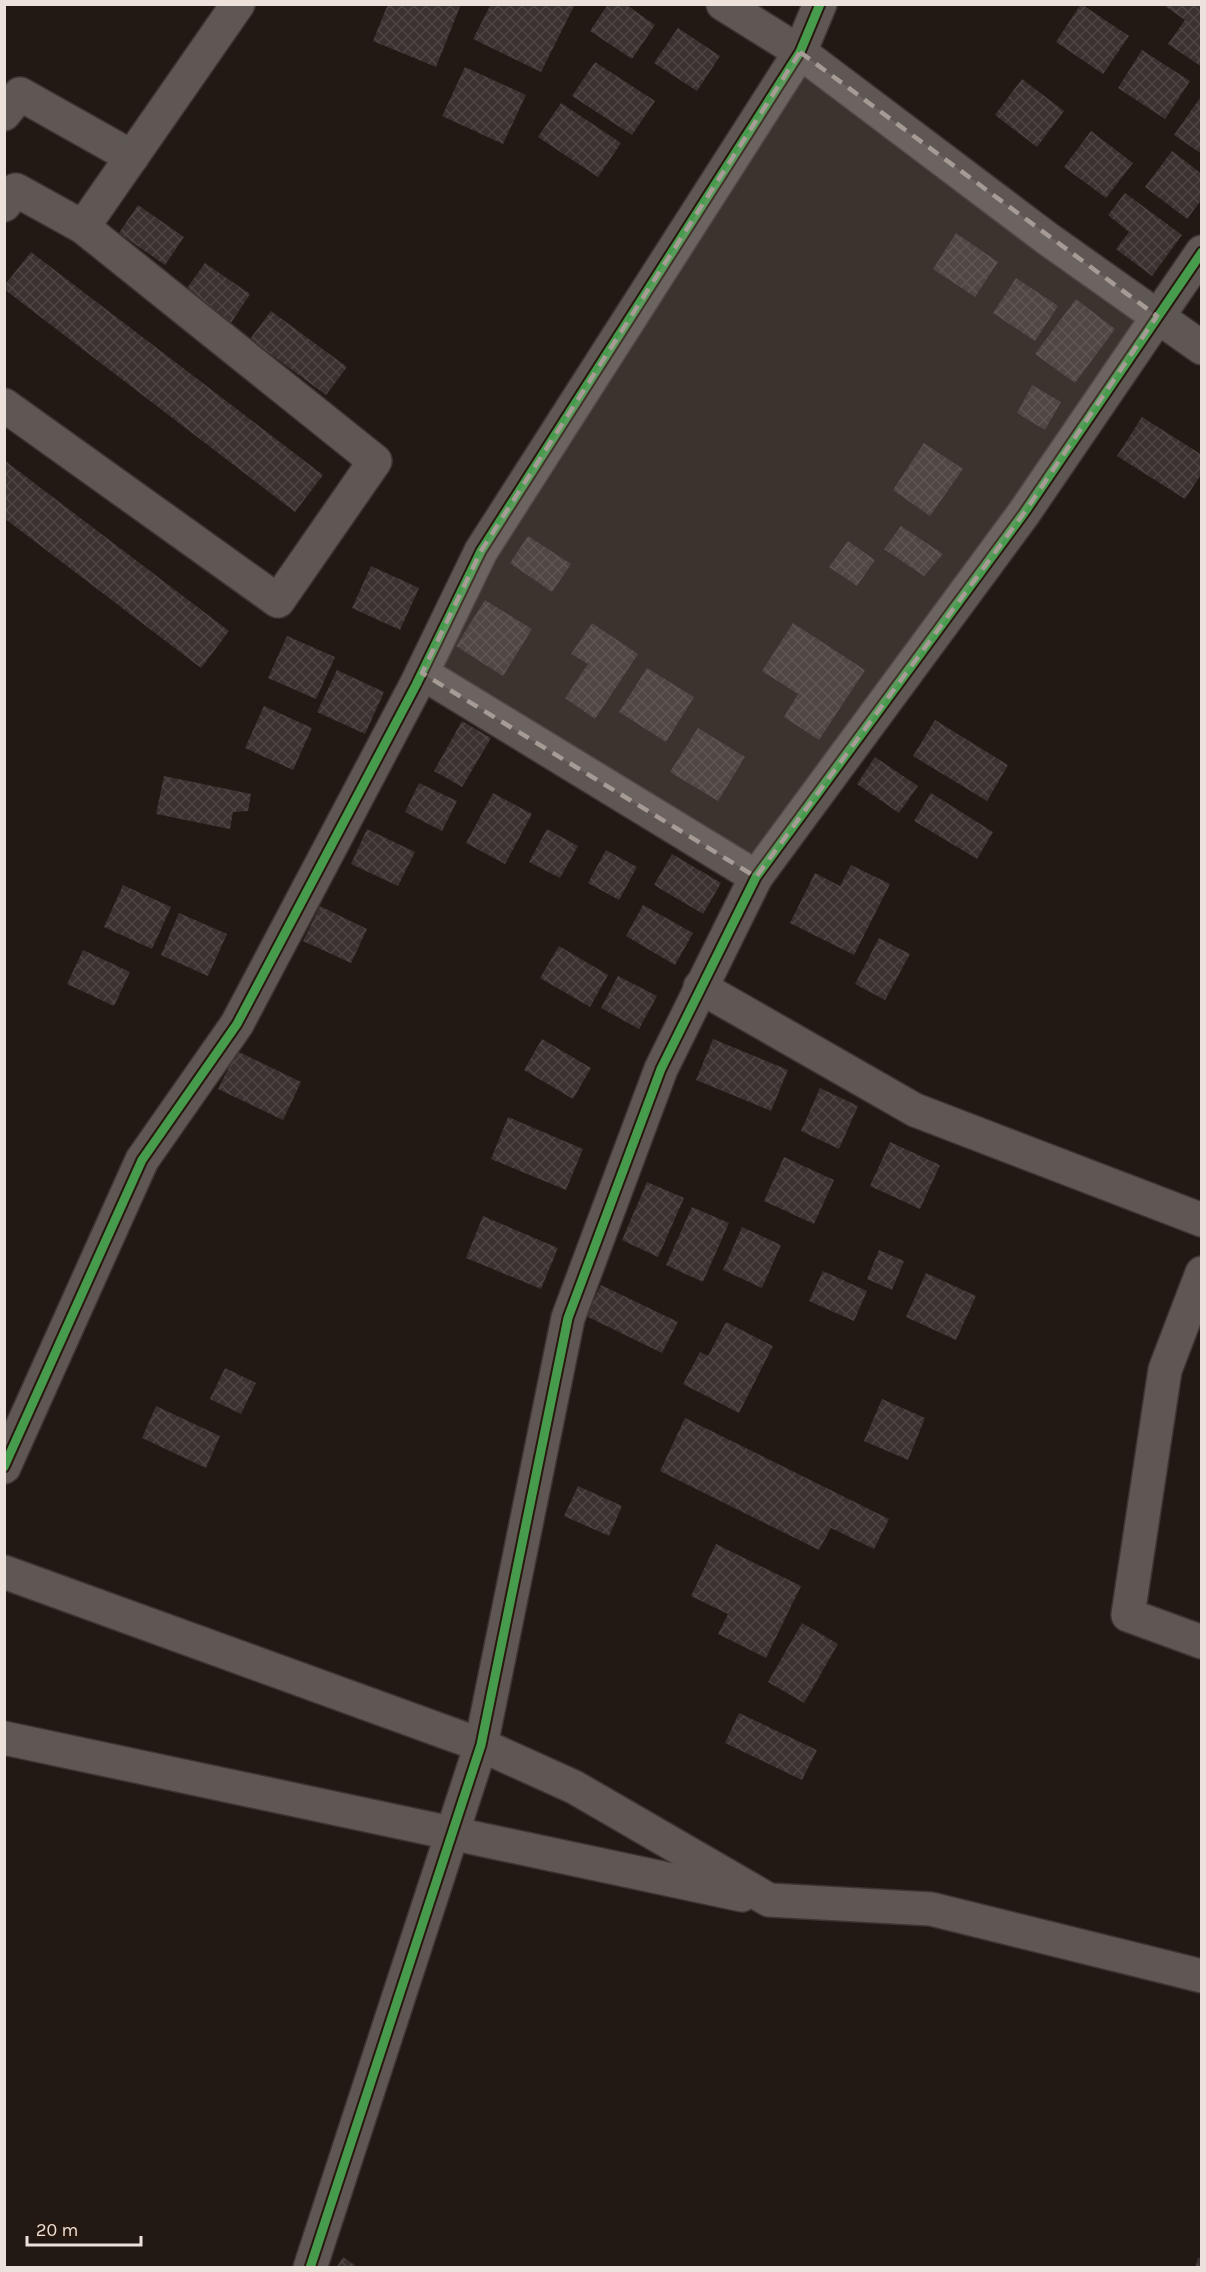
<svg xmlns="http://www.w3.org/2000/svg" width="1206" height="2272" font-family="Karla,sans-serif">
	<style>
		.building { fill: url(#building-cross-hatch) }
		.lines { fill: none; stroke-linecap: round; stroke-linejoin: round }
		.minor-casing { stroke: #3c3531; stroke-width: 36 }
		.minor { stroke: #5e5753; stroke-width: 33 }
		.cycleway-casing { stroke: #28180e; stroke-width: 13 }
		.cycleway { stroke: #469c4c; stroke-width: 9 }
		.marked { fill: #a69b95; fill-opacity: 0.2; stroke: #a69b95; stroke-width: 4.5; stroke-dasharray: 12 8; stroke-linejoin: round }
	</style>
	<defs>
		<pattern id="building-cross-hatch" width="8" height="8" patternUnits="userSpaceOnUse" patternTransform="scale(1.5)"><rect width="8" height="8" fill="#3a3230"/><path d="M0 0l8 8M0 8l8-8" fill="none" stroke="#4d4644"/></pattern>
	</defs>
	<rect width="100%" height="100%" fill="#221914"/>
	<g class="building">
		<polygon points="388,4 461,4 436,67 373,41"/>
		<polygon points="491,4 575,4 541,72 473,39"/>
		<polygon points="608,4 625,4 655,25 632,59 590,31"/>
		<polygon points="1081,4 1129,36 1103,74 1056,42"/>
		<polygon points="1162,4 1202,4 1202,67 1168,44 1185,20"/>
		<polygon points="678,28 720,56 697,91 654,63"/>
		<polygon points="1142,50 1190,81 1165,119 1118,88"/>
		<polygon points="595,62 655,101 632,135 572,96"/>
		<polygon points="465,67 526,95 503,144 442,116"/>
		<polygon points="1022,79 1064,111 1037,147 995,115"/>
		<polygon points="1202,95 1202,154 1174,135"/>
		<polygon points="561,103 621,143 598,177 538,137"/>
		<polygon points="1091,131 1133,163 1106,198 1064,167"/>
		<polygon points="1172,151 1202,174 1202,199 1187,219 1145,187"/>
		<polygon points="1125,193 1182,235 1152,276 1116,249 1129,232 1108,215"/>
		<polygon points="138,205 184,237 165,265 119,233"/>
		<polygon points="956,233 998,262 975,297 933,269"/>
		<polygon points="31,252 323,475 295,512 4,289 4,286"/>
		<polygon points="205,263 250,294 231,323 185,291"/>
		<polygon points="1016,278 1058,306 1035,341 993,313"/>
		<polygon points="1076,299 1115,329 1075,383 1035,354"/>
		<polygon points="271,311 347,367 326,395 250,339"/>
		<polygon points="1032,385 1061,402 1045,430 1017,413"/>
		<polygon points="1142,417 1202,455 1202,473 1185,499 1117,456"/>
		<polygon points="924,443 963,469 930,516 893,490"/>
		<polygon points="4,460 229,631 201,668 4,518"/>
		<polygon points="901,526 943,554 924,576 884,549"/>
		<polygon points="528,536 571,564 552,592 510,563"/>
		<polygon points="848,541 875,560 857,586 829,567"/>
		<polygon points="371,566 419,588 400,630 352,608"/>
		<polygon points="485,600 532,629 503,676 456,646"/>
		<polygon points="592,623 638,654 595,719 565,698 588,664 571,654"/>
		<polygon points="793,623 865,670 819,740 784,717 798,694 762,671"/>
		<polygon points="287,636 335,657 316,699 268,678"/>
		<polygon points="647,668 694,697 666,742 619,712"/>
		<polygon points="337,670 384,692 365,734 317,712"/>
		<polygon points="264,706 312,728 293,770 245,748"/>
		<polygon points="935,720 1008,765 987,801 913,756"/>
		<polygon points="462,721 491,738 462,787 434,771"/>
		<polygon points="698,728 745,757 718,801 670,772"/>
		<polygon points="875,757 918,786 899,813 857,784"/>
		<polygon points="164,776 251,794 248,811 233,812 230,829 156,814"/>
		<polygon points="419,783 457,801 442,831 405,812"/>
		<polygon points="493,793 532,814 505,864 466,843"/>
		<polygon points="931,793 993,832 977,859 914,821"/>
		<polygon points="367,829 415,852 398,886 351,864"/>
		<polygon points="547,829 578,846 560,878 529,862"/>
		<polygon points="606,850 637,867 619,900 588,883"/>
		<polygon points="672,854 721,883 703,914 654,885"/>
		<polygon points="851,865 890,884 854,955 790,923 815,873 840,886"/>
		<polygon points="123,885 171,907 152,949 104,927"/>
		<polygon points="643,905 693,933 675,965 626,936"/>
		<polygon points="320,906 367,929 351,963 303,941"/>
		<polygon points="179,913 227,934 208,976 161,955"/>
		<polygon points="879,938 910,954 885,1000 855,984"/>
		<polygon points="559,946 608,975 590,1007 540,978"/>
		<polygon points="83,950 130,972 114,1006 67,984"/>
		<polygon points="618,976 657,996 639,1029 601,1008"/>
		<polygon points="542,1039 591,1068 573,1099 524,1070"/>
		<polygon points="713,1039 788,1070 771,1111 696,1080"/>
		<polygon points="237,1051 301,1082 283,1120 218,1089"/>
		<polygon points="820,1088 858,1106 839,1149 801,1131"/>
		<polygon points="508,1117 583,1149 566,1190 491,1159"/>
		<polygon points="890,1142 940,1165 920,1209 870,1186"/>
		<polygon points="784,1157 834,1180 814,1224 764,1201"/>
		<polygon points="647,1182 684,1198 658,1257 622,1240"/>
		<polygon points="692,1207 729,1223 703,1282 666,1265"/>
		<polygon points="483,1216 558,1248 541,1289 466,1258"/>
		<polygon points="742,1227 781,1245 762,1288 723,1270"/>
		<polygon points="879,1250 904,1261 892,1290 867,1279"/>
		<polygon points="823,1271 867,1291 854,1321 809,1301"/>
		<polygon points="926,1273 976,1296 956,1340 906,1317"/>
		<polygon points="601,1285 678,1322 662,1353 586,1316"/>
		<polygon points="726,1322 773,1346 739,1413 683,1384 700,1352 708,1356"/>
		<polygon points="225,1368 256,1383 241,1414 210,1399"/>
		<polygon points="882,1399 925,1418 908,1460 864,1441"/>
		<polygon points="156,1406 220,1436 206,1468 142,1438"/>
		<polygon points="685,1418 889,1519 874,1549 831,1528 819,1550 660,1471"/>
		<polygon points="578,1486 622,1506 609,1536 564,1516"/>
		<polygon points="716,1544 801,1586 766,1658 718,1634 728,1614 691,1596"/>
		<polygon points="802,1623 838,1644 804,1703 768,1682"/>
		<polygon points="739,1713 817,1750 802,1780 725,1743"/>
		<polygon points="343,2257 359,2268 336,2268"/>
		<polygon points="1198,2258 1202,2259 1202,2268 1195,2268"/>
	</g>
	<g class="lines">
		<defs>
			<g id="minor">
				<polyline points="723,4 800,52 1048,239 1202,348"/>
				<polyline points="4,114 20,94 132,157"/>
				<polyline points="4,205 16,190 83,227 375,461 278,601 4,405"/>
				<polyline points="83,227 238,4"/>
				<polyline points="422,673 756,877"/>
				<polyline points="700,987 915,1110 1202,1220"/>
				<polyline points="1202,1273 1165,1370 1128,1615 1202,1642"/>
				<polyline points="4,1467 142,1160 237,1024 416,685 481,551 800,52 820,4"/>
				<polyline points="4,1572 481,1745 574,1787 769,1900 931,1909 1202,1976"/>
				<polyline points="4,1738 742,1895"/>
				<polyline points="310,2268 481,1745 568,1318 661,1069 756,877 1024,513 1202,252"/>
			</g>
		</defs>
		<use href="#minor" class="minor-casing"/>
		<use href="#minor" class="minor"/>
		<defs>
			<g id="cycleway">
				<polyline points="4,1467 142,1160 237,1024 416,685 481,551 800,52 820,4"/>
				<polyline points="310,2268 481,1745 568,1318 661,1069 756,877 1024,513 1202,252"/>
			</g>
		</defs>
		<use href="#cycleway" class="cycleway-casing"/>
		<use href="#cycleway" class="cycleway"/>
	</g>
	<path class="marked" d="M800,52L1157,316L1024,513L756,877L422,673L481,551Z"/>
	<rect width="1206" height="2272" fill="none" stroke="#ede1db" stroke-width="12"/>
	<path d="M27 2236v9h114v-9" fill="none" stroke="#ede1db" stroke-width="3"/>
	<text x="36" y="2236" font-size="18" fill="#ede1db" stroke="#28180e" stroke-width="4.5" paint-order="stroke">20 m</text>
</svg>
